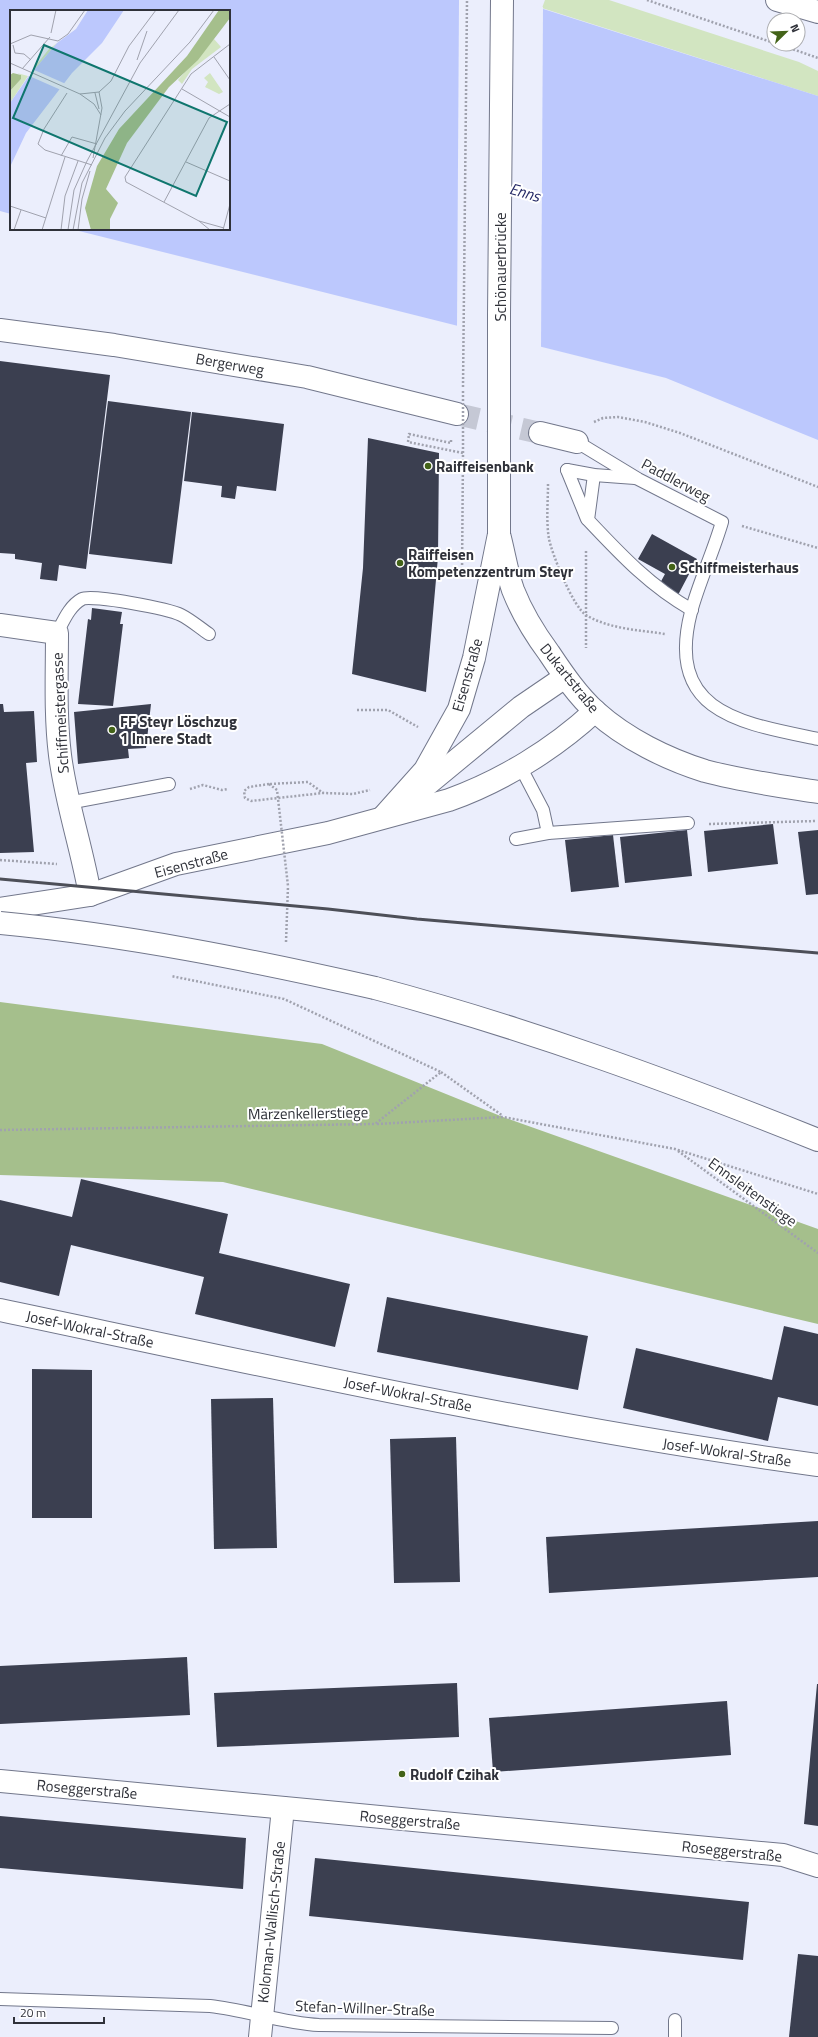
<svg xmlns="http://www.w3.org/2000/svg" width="818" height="2037" font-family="'Titillium Web',sans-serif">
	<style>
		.green { fill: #d2e5c1 }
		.forest { fill: #a5bf8c }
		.water { fill: #bcc8fd }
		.pier { fill: #ebeefc }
		.building { fill: #3b3f50 }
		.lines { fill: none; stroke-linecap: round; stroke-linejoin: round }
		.minor-tunnel { stroke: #c5c8d5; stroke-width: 22; stroke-dasharray: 22 11; stroke-linecap: butt }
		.service-casing { stroke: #72778b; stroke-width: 14 }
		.minor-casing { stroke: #72778b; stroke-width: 24 }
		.tertiary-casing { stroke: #72778b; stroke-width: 24 }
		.secondary-casing { stroke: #72778b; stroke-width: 24 }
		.primary-casing { stroke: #72778b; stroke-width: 24 }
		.path { stroke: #a0a2ae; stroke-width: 2.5; stroke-dasharray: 2 2; stroke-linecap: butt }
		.service { stroke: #fff; stroke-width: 12 }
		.minor { stroke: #fff; stroke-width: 22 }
		.tertiary { stroke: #fff; stroke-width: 22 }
		.secondary { stroke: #fff; stroke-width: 22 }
		.primary { stroke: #fff; stroke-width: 22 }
		.rail { stroke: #4d4f58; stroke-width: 3 }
		.secondary-bridge-casing { stroke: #72778b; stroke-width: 24; stroke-linecap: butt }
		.primary-bridge-casing { stroke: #72778b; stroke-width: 24; stroke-linecap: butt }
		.path-bridge { stroke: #a0a2ae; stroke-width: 2.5; stroke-dasharray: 2 2; stroke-linecap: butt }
		.secondary-bridge { stroke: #fff; stroke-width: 22 }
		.primary-bridge { stroke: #fff; stroke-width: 22 }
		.poi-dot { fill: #436318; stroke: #fff; stroke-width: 1.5 }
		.labels { text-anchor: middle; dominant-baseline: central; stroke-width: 4; stroke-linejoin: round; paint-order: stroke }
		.street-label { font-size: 15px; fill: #2f3139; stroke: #fff }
		.poi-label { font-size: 15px; font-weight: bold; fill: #2f3139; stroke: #fff; text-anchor: start }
		.water-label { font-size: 16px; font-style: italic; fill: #232865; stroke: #fff }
		.inset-road { fill: none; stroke: #a0a2ae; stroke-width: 1 }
		.view { fill: #0f766e; fill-opacity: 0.15; stroke: #0f766e; stroke-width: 2 }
		.inset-edge { fill: none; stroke: #2f3139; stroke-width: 2 }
	</style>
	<rect width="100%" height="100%" fill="#ebeefc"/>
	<polygon class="green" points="545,0 609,0 799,62 818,71 818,96 542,8"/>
	<polygon class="forest" points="0,1002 322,1044 503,1117 818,1229 818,1324 223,1182 0,1175"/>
	<polygon class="water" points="0,0 515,0 818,96 818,440 666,378 71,229 229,229 229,11 11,11 11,214 0,211"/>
	<polygon class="pier" points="459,0 522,0 543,7 541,349 457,328"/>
	<g class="building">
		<polygon points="0,361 110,375 86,569 59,565 57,581 40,579 42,563 15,559 15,554 0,553"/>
		<polygon points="108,401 191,412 172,564 89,554"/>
		<polygon points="192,412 284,424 276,491 237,486 235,499 221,497 222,486 184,481"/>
		<polygon points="368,438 439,453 438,557 426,692 352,674 363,568"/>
		<polygon points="652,534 697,559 678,595 659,585 665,574 638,559"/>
		<polygon points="92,608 122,612 120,624 123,624 113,706 78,704 88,619 91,620"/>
		<polygon points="0,704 3,704 4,712 34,711 37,762 26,763 34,852 0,853"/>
		<polygon points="151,704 146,748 128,749 129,758 78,764 74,712"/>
		<polygon points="773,824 778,864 708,872 704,831"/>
		<polygon points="687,830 692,876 625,883 620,837"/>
		<polygon points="818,830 818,894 806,895 798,832"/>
		<polygon points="613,835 619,887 571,892 565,840"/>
		<polygon points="81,1179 228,1214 219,1253 350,1284 335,1347 195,1314 204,1277 71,1245 59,1296 0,1282 0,1200 72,1217"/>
		<polygon points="387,1297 588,1336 578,1390 377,1352"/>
		<polygon points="784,1326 818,1334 818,1406 778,1397 768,1441 623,1408 636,1348 772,1380"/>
		<polygon points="32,1369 92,1370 92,1518 32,1518"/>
		<polygon points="273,1398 277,1548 214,1549 211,1399"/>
		<polygon points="456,1437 460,1582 394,1583 390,1439"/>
		<polygon points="818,1521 818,1577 549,1593 546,1537"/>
		<polygon points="187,1657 190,1715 0,1724 0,1666"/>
		<polygon points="457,1683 459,1737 217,1747 214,1693"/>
		<polygon points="817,1684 818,1684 818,1826 804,1824"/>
		<polygon points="727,1701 731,1755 493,1772 489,1718"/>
		<polygon points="0,1816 246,1838 243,1889 0,1868"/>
		<polygon points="315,1858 749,1902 743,1960 309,1916"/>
		<polygon points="798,1954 818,1956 818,2037 789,2037"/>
	</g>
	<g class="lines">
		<polyline class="minor-tunnel" points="457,414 540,433"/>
		<defs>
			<g id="service">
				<path d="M577,442L638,479L722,522C713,553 699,582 691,612C665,713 741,723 818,739"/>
				<polyline points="567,470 594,475 635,478"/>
				<polyline points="567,470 587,519"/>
				<path d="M594,475L588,520C621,555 650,586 692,610"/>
				<path d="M57,633C63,622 69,606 82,599C92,594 169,609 181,615C191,620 200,628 209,634"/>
				<polyline points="520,766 543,810 548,833"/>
				<polyline points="68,803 169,784"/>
				<polyline points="516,839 548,833 688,823"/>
				<path d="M0,1999L210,2006C247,2010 282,2023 319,2025L612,2028"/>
				<polyline points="675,2020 675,2037"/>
			</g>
			<g id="minor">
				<polyline points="777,0 818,12"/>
				<polyline points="0,330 114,345 307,377 457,414"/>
				<polyline points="540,433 577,442"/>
				<path d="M0,625L57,633C57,674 55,715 60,755C66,803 82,848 90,895"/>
				<path d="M0,1310C271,1367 544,1428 818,1465"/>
				<polyline points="0,1781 783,1855 818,1866"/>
				<polyline points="260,2037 283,1808"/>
			</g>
			<g id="tertiary">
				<polyline points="418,792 521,707 565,677"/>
				<polyline points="383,817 425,770 459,709 474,658 499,534"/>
				<path d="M0,909L90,895L176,864L328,833L449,800C502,781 554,749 595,711"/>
			</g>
			<g id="secondary">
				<polyline points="499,315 502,0"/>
				<path d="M499,534C504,553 507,573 513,590C522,613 535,634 549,653C563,674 578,696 596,712C626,739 667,759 705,771C742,781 780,786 818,792"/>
			</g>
			<path id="primary" d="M375,988C526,1028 673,1082 818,1140"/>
		</defs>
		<use href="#service" class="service-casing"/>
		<use href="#minor" class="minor-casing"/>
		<use href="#tertiary" class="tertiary-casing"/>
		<use href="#secondary" class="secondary-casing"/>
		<use href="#primary" class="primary-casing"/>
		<g class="path">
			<polyline points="647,0 774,43"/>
			<polyline points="778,44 818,58"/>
			<polyline points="463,387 467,0"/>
			<polyline points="594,422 603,418 618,417 645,422 680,433 818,487"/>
			<polyline points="451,440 451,443 409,434 408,442 463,453 462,573"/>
			<path d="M548,484C548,501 546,522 549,539C552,554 573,607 586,615C609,629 639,630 665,634"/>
			<polyline points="742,526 818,548"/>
			<polyline points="586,551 586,648"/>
			<polyline points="357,710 388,710 418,727"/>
			<polyline points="269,784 249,787 244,791 245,798 251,801 323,793 353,794 370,790"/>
			<polyline points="270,784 308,782 323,793"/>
			<polyline points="190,789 203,785 222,790 228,789"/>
			<polyline points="709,824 816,821"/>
			<polyline points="0,860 57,864"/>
			<polyline points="286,942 288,886"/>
			<polyline points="441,1072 503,1116"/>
			<polyline points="377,1124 503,1117 675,1149 818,1194"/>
			<polyline points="0,1130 375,1124 441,1072 284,999 171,976"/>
			<polyline points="678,1151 818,1253"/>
		</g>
		<use href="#service" class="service"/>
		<use href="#minor" class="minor"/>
		<use href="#tertiary" class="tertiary"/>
		<use href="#secondary" class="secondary"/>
		<use href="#primary" class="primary"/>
		<polyline class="rail" points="0,879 328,909 417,919 818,953"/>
		<defs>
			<polyline id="secondary-bridge" points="499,315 499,534"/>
			<path id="primary-bridge" d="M0,923C127,935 251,960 375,988"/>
		</defs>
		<use href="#secondary-bridge" class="secondary-bridge-casing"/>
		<use href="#primary-bridge" class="primary-bridge-casing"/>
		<g class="path-bridge">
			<polyline points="463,453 463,390"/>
			<polyline points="269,784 277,790 288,886"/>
		</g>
		<use href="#secondary-bridge" class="secondary-bridge"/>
		<use href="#primary-bridge" class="primary-bridge"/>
	</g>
	<g class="poi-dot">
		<circle cx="428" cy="466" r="4"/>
		<circle cx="400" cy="563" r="4"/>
		<circle cx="672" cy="567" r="4"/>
		<circle cx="112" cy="730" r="4"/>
		<circle cx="402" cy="1774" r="4"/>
	</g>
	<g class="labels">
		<g class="street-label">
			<text transform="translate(500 267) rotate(-90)">Schönauerbrücke</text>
			<text transform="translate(230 364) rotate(10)">Bergerweg</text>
			<text transform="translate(676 480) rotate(28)">Paddlerweg</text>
			<text transform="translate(467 675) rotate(-74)">Eisenstraße</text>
			<text transform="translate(570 678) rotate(51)">Dukartstraße</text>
			<text transform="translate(60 713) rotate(-93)">Schiffmeistergasse</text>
			<text transform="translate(191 863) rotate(-15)">Eisenstraße</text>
			<text transform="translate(308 1113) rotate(-1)">Märzenkellerstiege</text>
			<text transform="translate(753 1192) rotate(36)">Ennsleitenstiege</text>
			<text transform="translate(90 1329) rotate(12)">Josef-Wokral-Straße</text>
			<text transform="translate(408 1394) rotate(11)">Josef-Wokral-Straße</text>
			<text transform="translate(727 1452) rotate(8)">Josef-Wokral-Straße</text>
			<text transform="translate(87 1789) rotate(5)">Roseggerstraße</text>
			<text transform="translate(410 1820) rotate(5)">Roseggerstraße</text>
			<text transform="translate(732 1851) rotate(6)">Roseggerstraße</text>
			<text transform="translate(271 1922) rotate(-84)">Koloman-Wallisch-Straße</text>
			<text transform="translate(365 2008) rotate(2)">Stefan-Willner-Straße</text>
		</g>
		<g class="poi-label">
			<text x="436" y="466">Raiffeisenbank</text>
			<text x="408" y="554">Raiffeisen<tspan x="408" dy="17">Kompetenzzentrum Steyr</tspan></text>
			<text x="680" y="567">Schiffmeisterhaus</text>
			<text x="120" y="721">FF Steyr Löschzug<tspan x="120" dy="17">1 Innere Stadt</tspan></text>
			<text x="410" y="1774">Rudolf Czihak</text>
		</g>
		<g class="water-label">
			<text transform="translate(525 192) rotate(16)">Enns</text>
		</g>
	</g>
	<g transform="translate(10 10)">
		<rect width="220" height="220" fill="#ebeefc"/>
		<path d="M204,29L211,37L182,59L172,74L168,70ZM47,33L24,60L23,59L39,39ZM7,63L18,66L0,93V81L11,69V65ZM200,63L213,82L209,84L195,77L198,72L194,68Z" fill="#d2e5c1"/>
		<path d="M209,0H220V8L188,50L159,77L117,133L96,179L108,193L100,209V220H81L75,198L87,156L109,119L177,46ZM3,63L11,65V69L0,81V65Z" fill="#a5bf8c"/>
		<path d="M78,0H114L92,33L62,63L16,123L0,157V93L18,67L47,33L66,19Z" fill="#bcc8fd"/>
		<path d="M22,59L56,74L51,80L17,65Z" fill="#ebeefc"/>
		<path class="inset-road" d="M41,23L46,0M0,34L21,25L48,31L58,24L75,0M3,35L5,43L14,44L21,50M204,47L220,70M127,50L137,21M0,53L70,84L89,82L101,71L119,36L146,0M12,59L40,27M172,79L220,107M57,83L34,119L28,134L35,140L82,155M85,83L89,99M70,84L84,94L91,105M51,146L62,127L87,134M83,148L92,98L89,82M176,152L220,171M154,192L199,108L220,94M0,196L36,208M189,211L200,220M214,218L189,211L116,172L115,167L181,64L220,34M4,220L11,200M32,220L55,147M51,220L55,186L68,151M58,220L64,180L77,151L130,53L169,0M63,220L72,173L95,128L115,101L180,32L204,0M68,220L72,189L80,161M213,220L220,194"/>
		<path class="view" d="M34,35L217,112L186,186L3,108Z"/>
		<rect width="220" height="220" class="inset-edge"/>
	</g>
	<g transform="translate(786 32) rotate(67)"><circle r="19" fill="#ffffff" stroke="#acadb0"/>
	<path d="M0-3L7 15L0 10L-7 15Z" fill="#436318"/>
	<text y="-6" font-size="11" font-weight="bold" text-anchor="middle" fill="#2f3139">N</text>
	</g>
	<path d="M14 2017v6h90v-6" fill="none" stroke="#2f3139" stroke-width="2"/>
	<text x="20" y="2017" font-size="12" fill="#2f3139" stroke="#ffffff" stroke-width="3" paint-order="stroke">20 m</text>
</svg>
